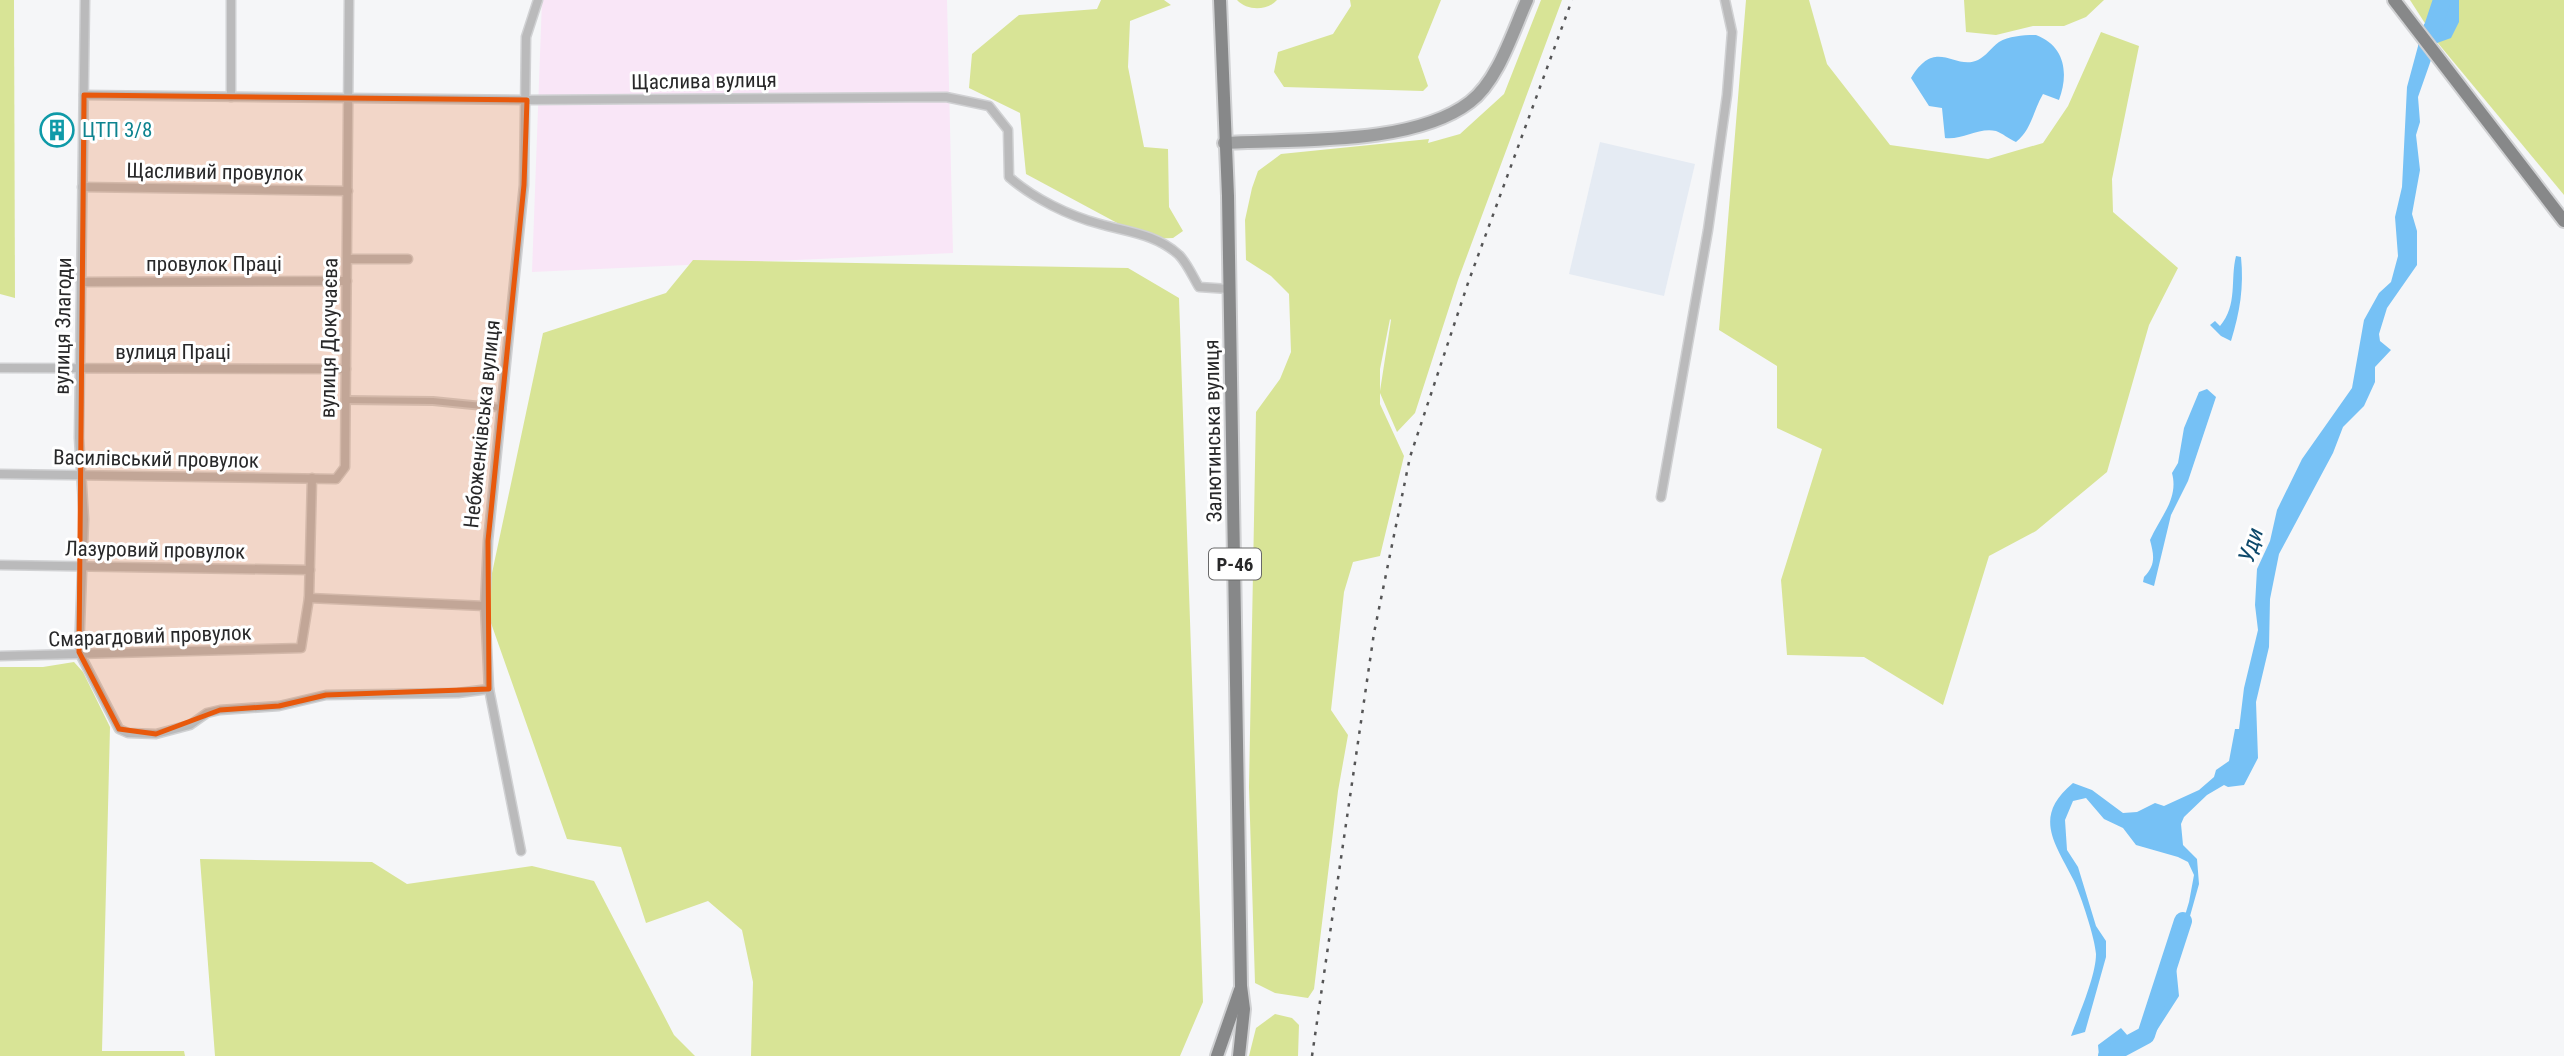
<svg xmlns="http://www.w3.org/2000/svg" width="2564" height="1056" font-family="'Roboto Condensed',sans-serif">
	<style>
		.built { fill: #e5ebf3 }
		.industrial { fill: #f9e6f7 }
		.green { fill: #d8e496; fill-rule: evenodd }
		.water { fill: #76c1f5 }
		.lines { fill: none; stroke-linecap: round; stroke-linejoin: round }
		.river { stroke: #76c1f5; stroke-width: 18 }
		.pedestrian-casing { stroke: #d0d1d3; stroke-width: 10 }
		.minor-casing { stroke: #d0d1d3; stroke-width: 11 }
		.secondary-casing { stroke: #d0d1d3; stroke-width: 16 }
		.primary-casing { stroke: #d0d1d3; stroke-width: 16 }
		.pedestrian { stroke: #bababb; stroke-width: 6 }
		.minor { stroke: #bababb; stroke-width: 8 }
		.secondary { stroke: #9c9d9e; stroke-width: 12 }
		.primary { stroke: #878889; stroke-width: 12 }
		.rail { stroke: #555556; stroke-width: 2.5; stroke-dasharray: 3.5 7; stroke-linecap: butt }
		.marked { fill: #e8590c; fill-opacity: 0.2; stroke: #e8590c; stroke-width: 5; stroke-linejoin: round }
		.labels { text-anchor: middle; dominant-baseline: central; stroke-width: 6; stroke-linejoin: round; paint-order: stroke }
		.shield { fill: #fff; stroke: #686869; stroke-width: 2 }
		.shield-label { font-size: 19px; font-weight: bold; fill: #282829 }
		.street-label { font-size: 21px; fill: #282829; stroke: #fff }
		.culture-label { font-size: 21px; fill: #0d838f; stroke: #fff; text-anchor: start }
		.water-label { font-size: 23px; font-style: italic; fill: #0e496b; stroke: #fff }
	</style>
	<rect width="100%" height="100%" fill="#f5f6f8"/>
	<polygon class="built" points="1600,142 1695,164 1664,296 1569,274"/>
	<polygon class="industrial" points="542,0 947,0 953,253 532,272"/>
	<g class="green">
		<polygon points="0,0 14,0 15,298 0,294"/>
		<polygon points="1101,0 1164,0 1171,5 1130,21 1128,67 1144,147 1168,149 1169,207 1183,231 1173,238 1147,239 1026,174 1020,113 969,88 972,54 1019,15 1097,9"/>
		<path d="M1237,0H1277C1267,11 1247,11 1237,0Z"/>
		<polygon points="1350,0 1441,0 1418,57 1428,86 1423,91 1284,87 1274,72 1278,52 1333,34 1351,6"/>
		<path d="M1541,0H1562L1458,280L1415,413L1397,432L1380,393V404L1404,456L1380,556L1353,562L1344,592L1331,710L1348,735L1338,791L1314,989L1308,998L1275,993L1255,983L1249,787L1256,412L1280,379L1291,352L1289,294L1271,276L1246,260L1245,220L1252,188L1258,171L1281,154L1429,139L1428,143L1460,134L1504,94ZM1390,319L1391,320L1380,391V369Z"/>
		<polygon points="1746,0 1809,0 1827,64 1890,145 1988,159 2043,143 2068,106 2101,32 2139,46 2112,179 2113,212 2178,268 2149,325 2107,472 2036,531 1989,556 1943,705 1864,657 1787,655 1781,580 1822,449 1777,428 1777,366 1719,330"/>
		<polygon points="1964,0 2104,0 2086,17 2064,26 2033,26 1996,35 1966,32"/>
		<polygon points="2410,0 2564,0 2564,195 2437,42"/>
		<polygon points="693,260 1128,268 1179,298 1203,1002 1180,1056 751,1056 753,982 742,930 708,901 646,923 621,847 567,839 485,606 543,333 666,293"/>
		<polygon points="74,662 83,672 110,727 102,1051 184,1051 185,1056 0,1056 0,667 43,667"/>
		<polygon points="200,859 372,862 407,884 532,866 594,881 674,1035 695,1056 215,1056"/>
		<polygon points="1275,1014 1292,1018 1299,1025 1298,1056 1249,1056 1256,1028"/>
	</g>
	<g class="water">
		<path d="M2441,0H2459V22L2451,38L2437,43L2418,97L2420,122L2416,135L2420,170L2412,214L2417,231V265L2387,308L2379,334L2380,341L2391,350L2375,367V382L2364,406L2343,427L2333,453L2279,554L2270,599L2269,647L2256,702L2258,758L2244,785L2228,787L2224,785L2207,795L2184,817L2181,824L2183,845L2197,859L2199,884L2176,966L2179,996L2150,1041L2133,1045L2121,1056H2099L2098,1045L2121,1028L2128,1036L2145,1031L2154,1019L2170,984L2168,972L2189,902L2194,875L2188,862L2178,857L2136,845L2123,828L2104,819L2086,798L2073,801L2065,820L2067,850L2078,867L2096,926L2106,941V957L2085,1032L2071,1036C2079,1014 2096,976 2096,954C2095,938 2081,896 2074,881C2055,843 2032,817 2073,783L2092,790L2123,813L2137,812L2155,803L2164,806L2199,790L2214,777L2216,770L2229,761L2235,729H2239L2244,688L2258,630L2255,605L2257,569L2270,541L2277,510L2302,459L2352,388L2364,320L2379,293L2391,282L2398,256L2395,217L2402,187L2407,87L2424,24L2440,21Z"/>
		<path d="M2036,35C2065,46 2069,73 2059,100L2043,94C2033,111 2032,129 2016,142C2009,139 2002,133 1996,131C1979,127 1963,140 1945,138L1942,108L1929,106L1911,78C1936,36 1954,71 1978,60C1986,56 1991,48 1999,42C2009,36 2024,35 2036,35Z"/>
		<path d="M2236,256L2241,257C2244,287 2240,312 2231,341L2221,336L2210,325L2215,321L2220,326C2238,305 2230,280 2236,256Z"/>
		<path d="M2207,389L2216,397L2188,481L2171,515L2154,586L2143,582L2144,577C2156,565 2154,555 2150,540C2160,517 2179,499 2172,473L2178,463L2184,428L2199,392Z"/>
	</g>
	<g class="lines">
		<g class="river">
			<polyline points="2427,45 2442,0"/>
			<polyline points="2107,1056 2146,1035 2183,921"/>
		</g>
		<defs>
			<polyline id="pedestrian" points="345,400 433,401 502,408"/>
			<g id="minor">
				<polyline points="85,0 79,438 84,519 79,652 119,729 128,733 156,734 190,725 207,713 220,710 279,706 326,695 458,693 489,689"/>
				<path d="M84,95L527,100L946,97L989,106L1008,130L1009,177C1033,198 1069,216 1100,224C1128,232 1156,234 1179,255C1187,263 1193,277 1199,287L1229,289"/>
				<polyline points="231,97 231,0"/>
				<polyline points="82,187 348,191"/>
				<polyline points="347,259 408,259"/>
				<polyline points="81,282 347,281"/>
				<polyline points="0,368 346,369"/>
				<polyline points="0,474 336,479 345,467 349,0"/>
				<polyline points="1661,497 1708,230 1727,95 1732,32 1725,0"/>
				<polyline points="0,565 310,570"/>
				<polyline points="309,598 485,606"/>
				<polyline points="0,656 301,648 309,598 312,478"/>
				<polyline points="521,851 489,689 485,606 488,541 524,185 526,37 538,0"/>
			</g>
			<path id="secondary" d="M1224,143C1295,139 1413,146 1470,102C1498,81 1513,31 1527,0"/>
			<g id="primary">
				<polyline points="1220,0 1228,196 1241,986 1244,1009 1239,1056"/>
				<polyline points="2394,0 2564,221"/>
				<polyline points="1217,1056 1240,990"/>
			</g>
		</defs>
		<use href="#pedestrian" class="pedestrian-casing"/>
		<use href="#minor" class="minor-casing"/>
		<use href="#secondary" class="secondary-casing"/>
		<use href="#primary" class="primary-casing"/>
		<use href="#pedestrian" class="pedestrian"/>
		<use href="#minor" class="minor"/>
		<use href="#secondary" class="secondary"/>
		<use href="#primary" class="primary"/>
		<polyline class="rail" points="1312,1056 1374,633 1410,457 1468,283 1572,0"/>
	</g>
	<path class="marked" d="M84,95L527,100L524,185L488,541L489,689L326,695L279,706L220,710L156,734L119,729L79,652Z"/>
	<defs>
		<symbol id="building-ring" viewBox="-11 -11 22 22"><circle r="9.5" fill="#fff" stroke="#0f9aa8" stroke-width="1.5"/><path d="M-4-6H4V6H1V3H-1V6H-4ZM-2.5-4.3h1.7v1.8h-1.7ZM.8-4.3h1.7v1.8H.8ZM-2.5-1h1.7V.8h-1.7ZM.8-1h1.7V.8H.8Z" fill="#0f9aa8"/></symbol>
	</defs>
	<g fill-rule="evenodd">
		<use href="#building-ring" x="38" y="111" width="38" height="38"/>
	</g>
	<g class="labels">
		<rect class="shield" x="1209" y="548.5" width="52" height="31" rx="5"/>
		<g class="shield-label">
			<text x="1235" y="564">Р-46</text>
		</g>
		<g class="street-label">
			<text transform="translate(704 81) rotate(-1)">Щаслива вулиця</text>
			<text transform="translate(215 172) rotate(1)">Щасливий провулок</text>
			<text x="214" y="264">провулок Праці</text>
			<text transform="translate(63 326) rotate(-89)">вулиця Злагоди</text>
			<text transform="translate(329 338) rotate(-89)">вулиця Докучаєва</text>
			<text x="173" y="352">вулиця Праці</text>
			<text transform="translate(482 424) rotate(-84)">Небоженківська вулиця</text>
			<text transform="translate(1213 431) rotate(-91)">Залютинська вулиця</text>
			<text transform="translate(156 459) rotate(1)">Василівський провулок</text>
			<text transform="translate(155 550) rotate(1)">Лазуровий провулок</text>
			<text transform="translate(150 636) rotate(-2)">Смарагдовий провулок</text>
		</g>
		<g class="culture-label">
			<text x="82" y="130">ЦТП 3/8</text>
		</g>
		<g class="water-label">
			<text transform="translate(2251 545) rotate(-72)">Уди</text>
		</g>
	</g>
</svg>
